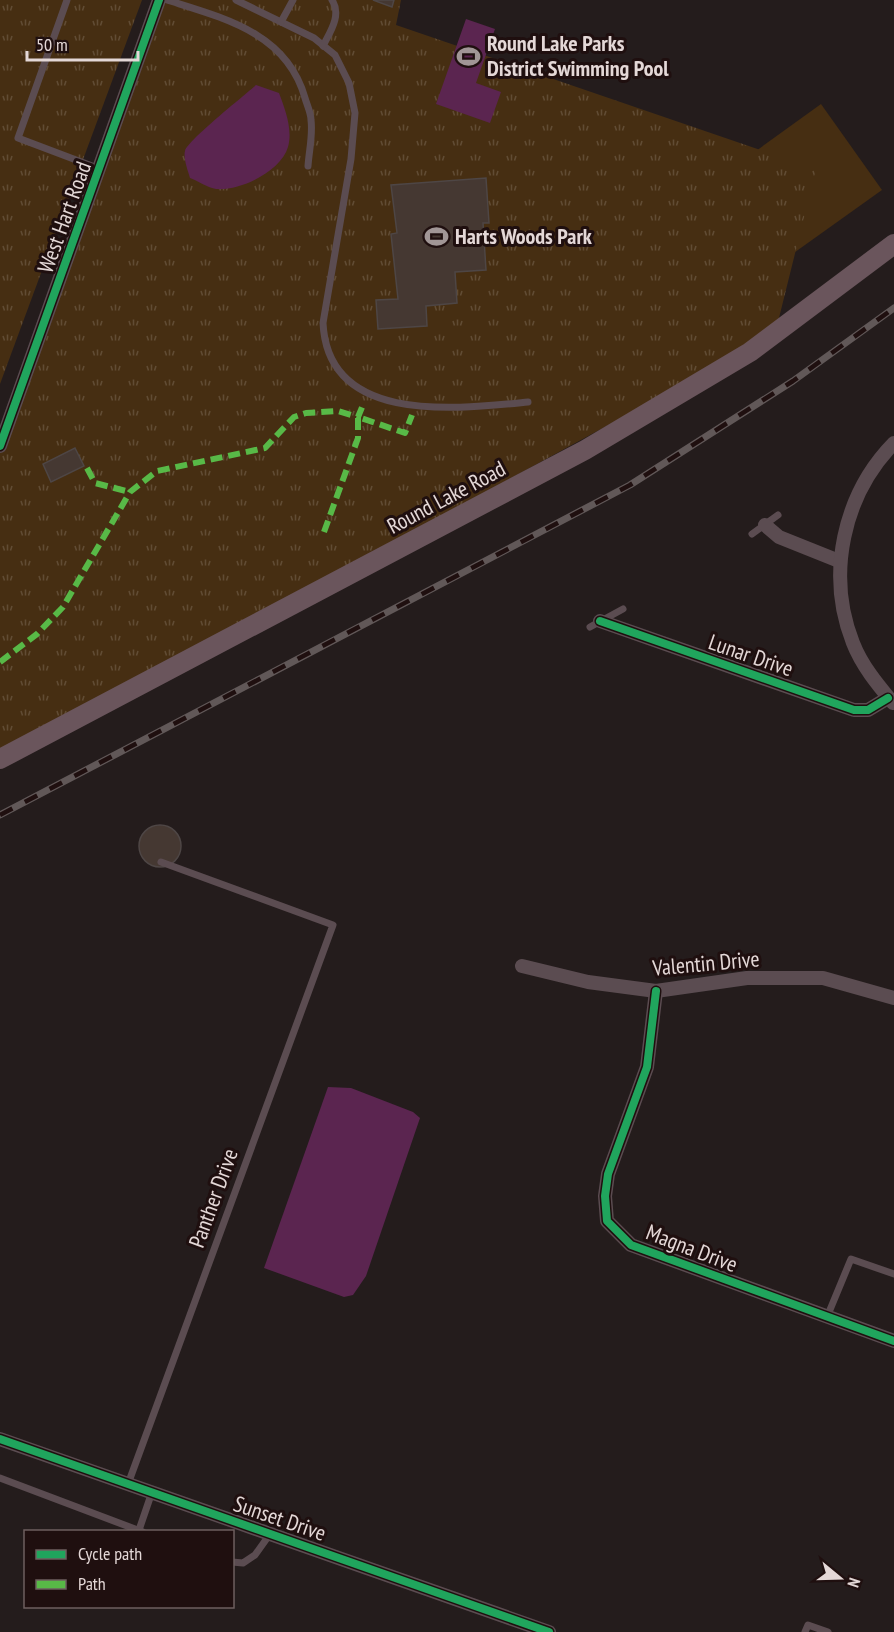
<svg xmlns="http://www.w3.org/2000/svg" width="894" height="1632" font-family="'PT Sans Narrow',sans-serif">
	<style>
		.grass { fill: #462e12 }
		.park { fill: url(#park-tufts) }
		.water { fill: #5b2550 }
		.building { fill: #453832; stroke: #4e4645; stroke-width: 1.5 }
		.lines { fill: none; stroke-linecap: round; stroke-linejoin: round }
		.lane { stroke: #5b4c51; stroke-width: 7 }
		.street { stroke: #5b4c51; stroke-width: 14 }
		.secondary { stroke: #6a555c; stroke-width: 20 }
		.rail-casing { stroke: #615858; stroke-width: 7 }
		.rail { stroke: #1f0f0f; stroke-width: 4.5; stroke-dasharray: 14; stroke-linecap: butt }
		.quiet { stroke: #58b947; stroke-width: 6; stroke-dasharray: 12 6; stroke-linecap: butt }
		.cycleway-casing { stroke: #1f0f0f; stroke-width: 11 }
		.cycleway { stroke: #20a55d; stroke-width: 8 }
		.labels { text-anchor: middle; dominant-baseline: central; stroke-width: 6; stroke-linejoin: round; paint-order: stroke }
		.poi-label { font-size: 22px; font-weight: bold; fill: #e4d8d7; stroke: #1f0f0f; text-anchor: start }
		.street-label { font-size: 22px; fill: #e4d8d7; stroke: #1f0f0f }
	</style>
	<defs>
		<pattern id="park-tufts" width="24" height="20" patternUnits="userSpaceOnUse" patternTransform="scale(1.5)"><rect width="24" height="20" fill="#462e12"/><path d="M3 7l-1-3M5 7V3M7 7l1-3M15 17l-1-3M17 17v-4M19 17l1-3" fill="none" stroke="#614c34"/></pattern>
	</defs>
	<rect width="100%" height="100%" fill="#241c1c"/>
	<polygon class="grass" points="821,104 882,190 756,280 695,195"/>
	<g class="park">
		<polygon points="0,0 142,0 0,384"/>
		<polygon points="160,0 401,0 396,25 816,169 775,334 0,757 0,439"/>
	</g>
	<g class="water">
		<polygon points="466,19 495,29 476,83 501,92 490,123 436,104"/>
		<path d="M256,85L279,93C285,109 293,129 288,147C281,171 241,191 216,189C208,188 198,181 190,178C188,171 183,158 185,151C188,140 244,96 256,85Z"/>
		<polygon points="328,1087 351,1088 413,1112 420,1118 366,1276 353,1295 344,1297 264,1268"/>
	</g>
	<g class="building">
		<polygon points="373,0 394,0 392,7"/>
		<polygon points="486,178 489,223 483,223 486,270 455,272 457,303 426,306 427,326 378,329 376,300 398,299 391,234 397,233 391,185"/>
		<polygon points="75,448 84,466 51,482 43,464"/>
		<circle cx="160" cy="846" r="21"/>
	</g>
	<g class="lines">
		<g class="lane">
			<polyline points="67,0 18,138 100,169"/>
			<path d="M167,0C224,18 287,33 305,98C307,105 311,113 311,120C313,135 309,151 308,166"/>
			<path d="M236,0L314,38L335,55L349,83L355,113L351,159L323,323C328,425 456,409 528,402"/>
			<polyline points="281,22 293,0"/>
			<path d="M323,46C330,32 342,15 332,0"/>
			<polyline points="752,534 778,515"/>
			<polyline points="590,627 623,609"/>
			<polyline points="827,1317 851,1259 894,1274"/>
			<polyline points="0,1478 143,1532"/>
			<polyline points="128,1484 333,925 161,862"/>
			<polyline points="139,1530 152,1492"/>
			<polyline points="232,1562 243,1563 255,1555 270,1534"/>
			<polyline points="805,1632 808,1625 828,1632"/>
		</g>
		<g class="street">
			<polyline points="0,446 159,0"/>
			<polyline points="765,525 779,537 839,561"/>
			<polyline points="600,621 854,710 868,710 888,698"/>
			<path d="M893,703C878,685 862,666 853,643C826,575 843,495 894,443"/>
			<polyline points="522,966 588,982 656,991 747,978 823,978 894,998"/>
			<polyline points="656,991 647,1067 608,1174 605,1196 607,1221 631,1245 894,1341"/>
			<polyline points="0,1439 549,1632"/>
		</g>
		<polyline class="secondary" points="0,759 585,450 750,352 894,244"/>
		<defs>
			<polyline id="rail" points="0,815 630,485 793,381 894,308"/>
		</defs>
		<use href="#rail" class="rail-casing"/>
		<use href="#rail" class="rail"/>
		<g class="quiet">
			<polyline points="87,468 95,483 130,492"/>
			<polyline points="324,532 358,438 358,417 405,433 412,415"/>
			<polyline points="0,662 37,634 63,607 130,492 157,471 265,448 294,417 306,413 338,411 358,417 363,405"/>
		</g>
		<defs>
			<g id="cycleway">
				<polyline points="0,446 159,0"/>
				<polyline points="600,621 854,710 868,710 888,698"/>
				<polyline points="656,991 647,1067 608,1174 605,1196 607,1221 631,1245 894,1341"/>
				<polyline points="0,1439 549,1632"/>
			</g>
		</defs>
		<use href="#cycleway" class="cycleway-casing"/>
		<use href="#cycleway" class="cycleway"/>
	</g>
	<defs>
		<symbol id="stadium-bare" viewBox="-9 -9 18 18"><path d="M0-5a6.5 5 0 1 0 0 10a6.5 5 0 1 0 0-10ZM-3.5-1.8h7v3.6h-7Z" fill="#a19696" stroke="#1f0f0f" stroke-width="2.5" paint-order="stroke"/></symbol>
	</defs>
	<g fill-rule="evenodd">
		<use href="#stadium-bare" x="452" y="40" width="33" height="33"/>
		<use href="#stadium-bare" x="420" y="220" width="33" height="33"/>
	</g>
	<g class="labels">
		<g class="poi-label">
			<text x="487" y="43">Round Lake Parks<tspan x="487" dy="25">District Swimming Pool</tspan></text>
			<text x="455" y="236">Harts Woods Park</text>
		</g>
		<g class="street-label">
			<text transform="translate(64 217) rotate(-70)">West Hart Road</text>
			<text transform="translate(446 497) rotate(-28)">Round Lake Road</text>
			<text transform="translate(751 655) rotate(19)">Lunar Drive</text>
			<text transform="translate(706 963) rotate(-5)">Valentin Drive</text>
			<text transform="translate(213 1198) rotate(-70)">Panther Drive</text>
			<text transform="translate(692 1248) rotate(21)">Magna Drive</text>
			<text transform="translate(280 1518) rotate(19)">Sunset Drive</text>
		</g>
	</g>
	<rect x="24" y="1530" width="210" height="78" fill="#1f0f0f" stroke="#6e5f5f" stroke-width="1.5"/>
	<rect x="36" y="1550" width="30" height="9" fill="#20a55d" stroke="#6e5f5f" stroke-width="1.5"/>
	<text x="78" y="1560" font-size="18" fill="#e4d8d7">Cycle path</text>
	<rect x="36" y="1580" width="30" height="9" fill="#58b947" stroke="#6e5f5f" stroke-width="1.5"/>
	<text x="78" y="1590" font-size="18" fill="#e4d8d7">Path</text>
	<g transform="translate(840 1578) rotate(109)" stroke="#1f0f0f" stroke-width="4.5" paint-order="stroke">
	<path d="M0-4.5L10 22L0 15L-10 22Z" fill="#e4d8d7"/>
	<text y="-9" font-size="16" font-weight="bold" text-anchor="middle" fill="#e4d8d7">N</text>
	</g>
	<path d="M27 51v9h111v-9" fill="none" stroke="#e4d8d7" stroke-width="3"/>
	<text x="36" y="51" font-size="18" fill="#e4d8d7" stroke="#1f0f0f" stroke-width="4.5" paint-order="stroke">50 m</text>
</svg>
